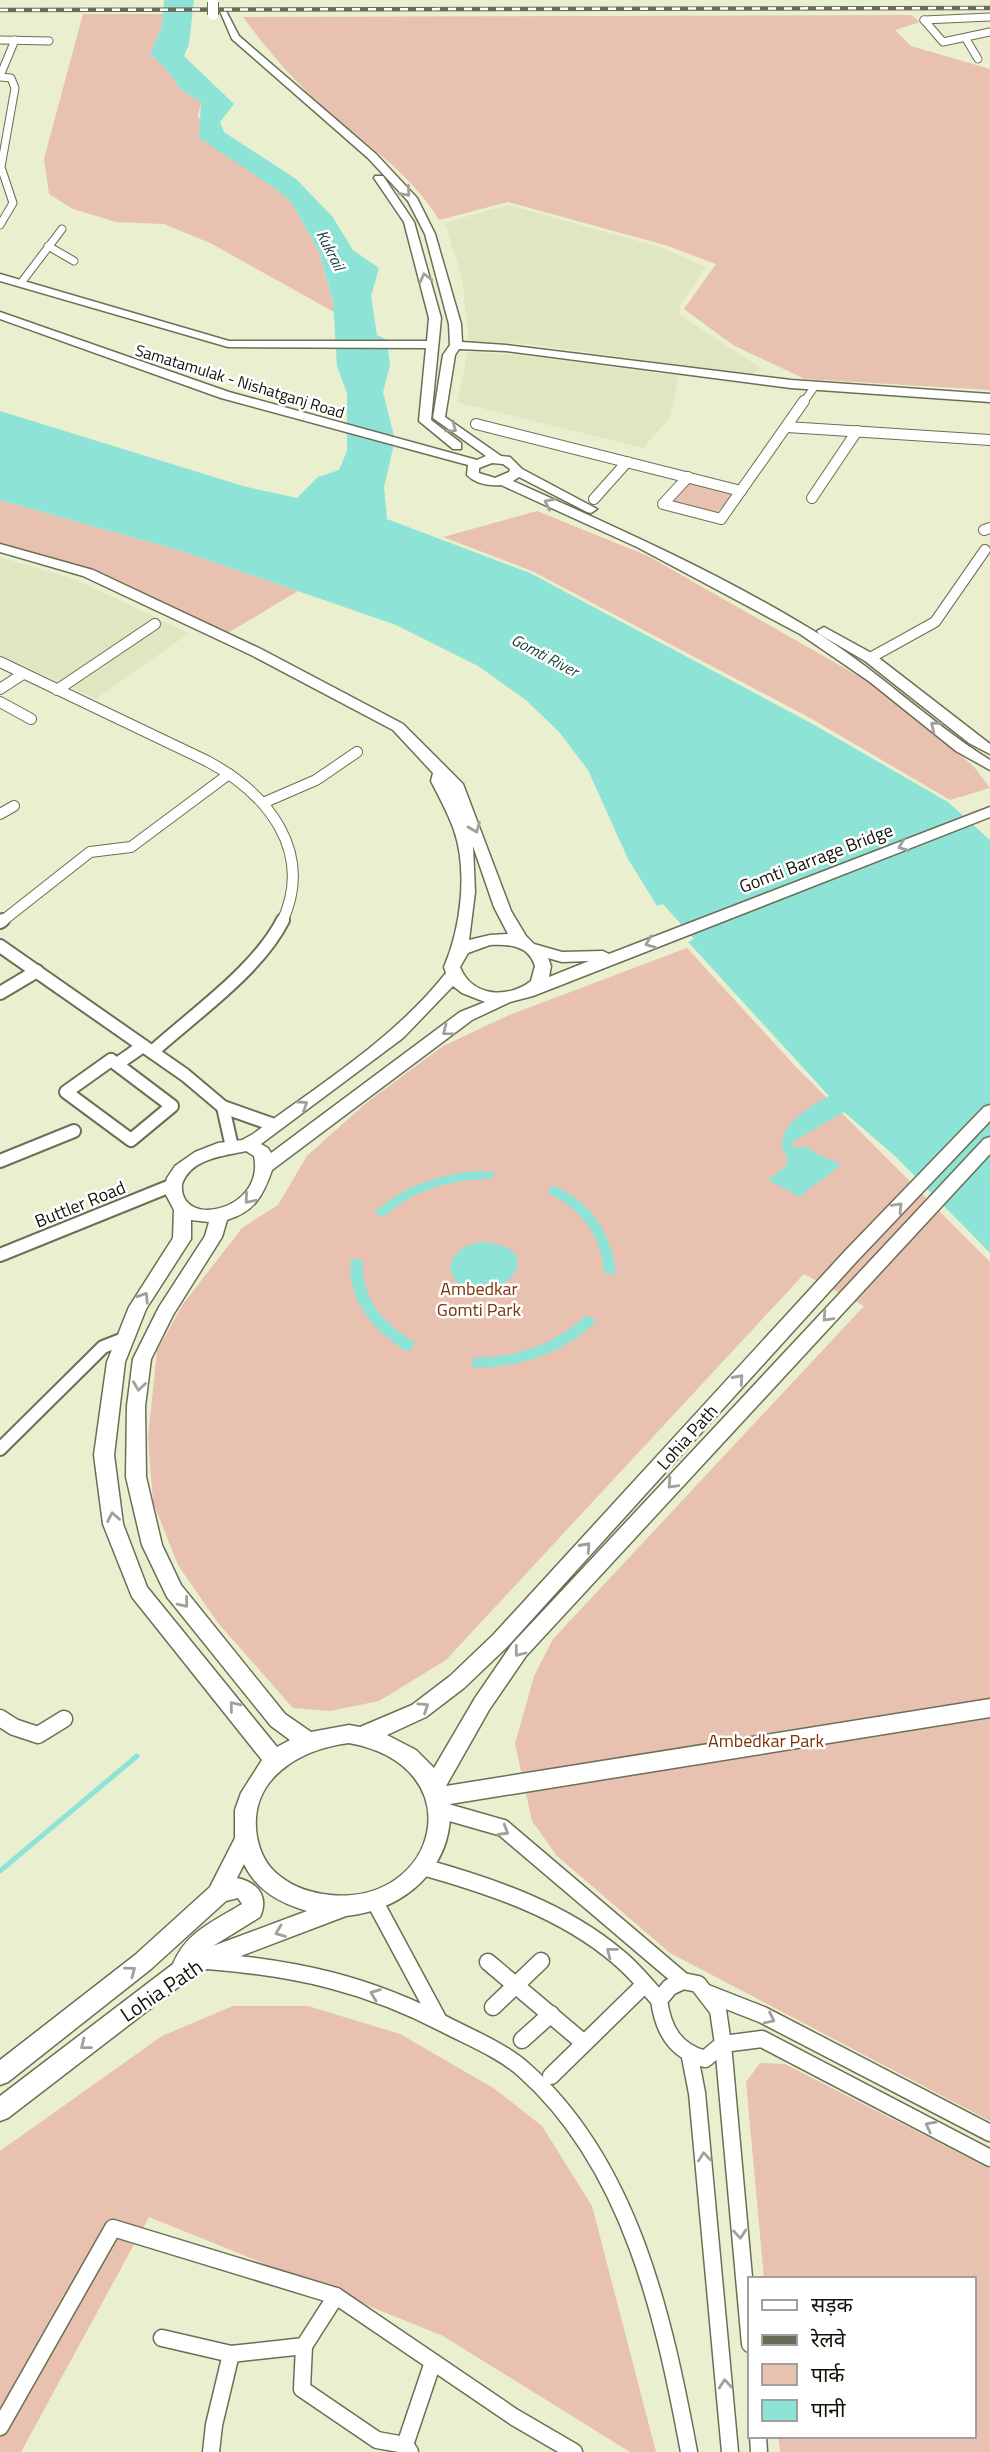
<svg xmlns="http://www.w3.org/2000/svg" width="990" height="2452" font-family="'Titillium Web','Noto Sans Devanagari',sans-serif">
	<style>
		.built { fill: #e0e6c0 }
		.green { fill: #e9c1b0 }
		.water { fill: #8ee3d7 }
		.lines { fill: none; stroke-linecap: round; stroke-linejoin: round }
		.stream { stroke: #8ee3d7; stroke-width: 5 }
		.street-far3-casing { stroke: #6b6f54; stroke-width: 9 }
		.street-far2-casing { stroke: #6b6f54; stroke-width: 12 }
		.street-far1-casing { stroke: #6b6f54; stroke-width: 16 }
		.street-casing { stroke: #6b6f54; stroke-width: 19 }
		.secondary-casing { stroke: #6b6f54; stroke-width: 3 }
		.street-far3 { stroke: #fff; stroke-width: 7 }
		.street-far2 { stroke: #fff; stroke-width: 10 }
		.street-far1 { stroke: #fff; stroke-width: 12 }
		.street { stroke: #fff; stroke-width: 16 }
		.secondary { fill: #fff; fill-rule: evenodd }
		.rail-casing { stroke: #6a6c5a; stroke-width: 4.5 }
		.rail { stroke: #fff; stroke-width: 2.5; stroke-dasharray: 8; stroke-linecap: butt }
		.secondary-bridge-casing { stroke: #6b6f54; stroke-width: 12; stroke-linecap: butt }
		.secondary-bridge { stroke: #fff; stroke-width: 10 }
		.oneway { stroke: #a0a09c }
		.labels { text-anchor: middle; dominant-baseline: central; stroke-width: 5; stroke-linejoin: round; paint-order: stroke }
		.far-water-label { font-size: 16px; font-style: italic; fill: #1c443f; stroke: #fff }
		.far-street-label { font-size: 16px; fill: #111208; stroke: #fff }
		.street-label { font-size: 18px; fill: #111208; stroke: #fff }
		.park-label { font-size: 18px; fill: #7c3207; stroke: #fff }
		.near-street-label { font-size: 21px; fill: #111208; stroke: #fff }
	</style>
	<rect width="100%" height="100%" fill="#eaefd0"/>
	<g class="built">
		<polygon points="508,205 663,248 706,267 680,305 680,315 762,369 750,374 527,344 469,341 462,278 445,223"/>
		<polygon points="468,352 517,355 679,376 669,419 643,448 457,402"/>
		<polygon points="0,557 74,579 189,633 96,699 0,655"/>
	</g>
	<g class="green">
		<polygon points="83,14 163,14 162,26 150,54 168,71 180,89 201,102 198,117 292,203 319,252 336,313 210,243 164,224 116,222 73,209 49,194 44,159"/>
		<path d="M911,15L920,22L895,30L911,46L990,69V390L805,379L733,345L684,309L716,264L665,245L508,202L439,220C411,173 361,141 321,105C291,78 266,48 243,17Z"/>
		<polygon points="688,482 733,494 715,515 670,503"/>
		<polygon points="0,500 178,550 298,591 228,633 113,578 87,568 0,544"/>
		<polygon points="537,511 648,556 876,686 937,734 974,767 990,788 950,800 812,719 532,571 443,537"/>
		<polygon points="687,948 796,1067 990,1262 990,2121 670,1953 557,1856 532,1821 515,1744 534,1676 553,1639 864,1306 804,1274 446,1660 379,1701 330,1711 293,1708 218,1623 178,1565 153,1502 148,1437 157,1351 183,1304 242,1228 278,1205 307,1156 366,1103 443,1046 507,1016"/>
		<polygon points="233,2006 308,2006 400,2034 495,2089 542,2126 592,2206 656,2452 630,2452 443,2336 149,2217 21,2452 0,2452 0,2151 162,2036"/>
		<polygon points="760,2063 785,2064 990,2169 990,2452 780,2452 778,2436 974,2436 974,2279 764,2279 746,2082"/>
	</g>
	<g class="water">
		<path d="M164,0H194L189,44L184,56L234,104L220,122L224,132L296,179L332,216L353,250L379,268L371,296L377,335L387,340L390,366L383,392L395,440L384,487L387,519L530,573L809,722L948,802L990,840V1253L896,1157L844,1112L792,1142V1147H809L815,1153L841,1164C829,1177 813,1184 800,1197L768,1180L787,1165V1157C768,1132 809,1106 829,1096L688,942L694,939L663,904L657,906L628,859L588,770L560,733L526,700L478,666L396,625L298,591L178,550L0,500V411L243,486L297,498L318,477L339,470L347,451V393L337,366L333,301L319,252L292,203L276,189L199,138L201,102L180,89L168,71L150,54L162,26Z"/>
		<path d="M474,1171L494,1172L493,1179C451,1179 414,1189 384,1217L374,1213C403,1186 435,1176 474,1171Z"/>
		<path d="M553,1185C591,1203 612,1232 616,1274L604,1273C601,1235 581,1208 547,1193Z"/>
		<path d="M483,1242C570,1250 469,1332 450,1268C453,1250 466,1244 483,1242Z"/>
		<path d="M351,1259L363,1260C361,1300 383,1323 416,1343L408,1352C374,1331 346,1301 351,1259Z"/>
		<path d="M586,1315L597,1321C561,1355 521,1367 472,1368L473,1358C517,1357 553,1346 586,1315Z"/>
	</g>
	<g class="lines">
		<polyline class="stream" points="0,1871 137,1756"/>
		<defs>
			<g id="street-far3">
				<polyline points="924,20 943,42 990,32"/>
				<polyline points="924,20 990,17"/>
				<polyline points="966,39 978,59"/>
				<polyline points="0,40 49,41"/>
				<polyline points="0,76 15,40"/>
				<polyline points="0,77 11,78 15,88 1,167 13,203 0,225"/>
				<polyline points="48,246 74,261"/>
				<polyline points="21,283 62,229"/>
				<polyline points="803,403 815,386"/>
			</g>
			<g id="street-far2">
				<polyline points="476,424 741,491"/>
				<polyline points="787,427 990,440"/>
				<polyline points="688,477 663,504 721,519 804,401"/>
				<polyline points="812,498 857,431"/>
				<polyline points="594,499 627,462"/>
				<polyline points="984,530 990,528"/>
				<polyline points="870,658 935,622 985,550"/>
				<path d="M0,662L207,761C267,793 315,851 282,922"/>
				<polyline points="0,689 23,674"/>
				<polyline points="57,690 155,624"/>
				<polyline points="0,702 31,719"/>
				<polyline points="263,803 316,780 357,752"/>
				<polyline points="0,814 14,806"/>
				<polyline points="1,922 90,852 131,847 229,774"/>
			</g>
			<g id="street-far1">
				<polyline points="0,922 3,920"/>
				<polyline points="0,946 185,1075 223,1107 274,1125"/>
				<polyline points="0,993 37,971"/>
				<path d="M152,1052C194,1014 258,970 283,920"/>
				<polygon points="111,1060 172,1106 131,1140 66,1092"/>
				<polyline points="117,1064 143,1046"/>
				<polyline points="223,1107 232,1147"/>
				<polyline points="0,1161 74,1131"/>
				<polyline points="0,1255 173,1185"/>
				<polyline points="0,1449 103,1347 126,1338"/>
			</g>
			<g id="street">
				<polyline points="0,1718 14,1727 38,1735 64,1719"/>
				<polyline points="440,1810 503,1828 683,1981"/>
				<path d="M423,1867C491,1886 563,1910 618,1957C633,1969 646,1985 659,2000"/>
				<polyline points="375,1902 438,2019"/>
				<path d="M208,1961C296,1968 368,1984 446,2025C471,2038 503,2051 524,2070C631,2165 664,2318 689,2452"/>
				<polyline points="488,1962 584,2043"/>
				<path d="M683,1981L698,1984L718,2010L723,2044L705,2059C675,2051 663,2030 659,2000L670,1987Z"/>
				<polyline points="707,1993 763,2015 990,2133"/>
				<polyline points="493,2007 541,1961"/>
				<polyline points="522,2040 551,2014"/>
				<polyline points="690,2057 697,2093 730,2452"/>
				<polyline points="551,2076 644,1985"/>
				<polyline points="162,2338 231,2354 304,2346 336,2296 514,2417 574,2452"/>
				<polyline points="750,2344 723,2044 762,2039 990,2158"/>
				<polyline points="304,2346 302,2389 377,2440 405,2445 410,2452"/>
				<polyline points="0,2427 113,2228 336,2296"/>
				<polyline points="758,2436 759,2452"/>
				<polyline points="405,2445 433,2362"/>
				<polyline points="211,2452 214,2425 231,2354"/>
			</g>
			<g id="secondary">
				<path d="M220,11H226L239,36L376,154L417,198L435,234L461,324L462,342L506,345L791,380L990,394V402L791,388L506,351L459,349L455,355L445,417L501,456L510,457L522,469L597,509L591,513L587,512L519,477L513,481C613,526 715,571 809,628C874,666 927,721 990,760V770L956,751L870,682L800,634L637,547L501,485C489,486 476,484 467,475L468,465L221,398L0,319V312L229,392L477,460L486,456L433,418L443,355L450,345L449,324L425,234L408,201L368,158L232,39ZM492,463L503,464L510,469L509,472L495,478L479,473V468Z"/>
				<polygon points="375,176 383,176 414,222 441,318 431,420 461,443 461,449 453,449 419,421 426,348 228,347 0,281 0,274 229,341 427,341 429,318 404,222 374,178"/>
				<path d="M0,544L93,570L261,649L403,724L463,784L511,911L526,936L534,944L562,952L603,951L609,954L990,807V817L533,996L510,1002L472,1020L272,1170C263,1196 254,1212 227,1220L222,1237L173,1315L151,1359L145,1406L146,1477L162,1545L181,1585L285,1714L311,1732L349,1725L360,1727L412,1705L450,1676L493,1635L845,1251L984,1107L990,1105V1121L857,1261L507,1647L464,1688L426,1717L387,1735L416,1750L434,1768L475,1698L512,1644L984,1139L990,1137V1154L526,1656L489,1710L446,1786L990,1699V1717L450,1804C454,1868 405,1910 346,1916L209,1968L190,1978L8,2118L0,2121V2096L173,1964C186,1932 214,1921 242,1904L238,1898L226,1901L151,1969L8,2082L0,2085V2060L135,1955L210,1887L235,1838V1810L241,1793L262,1760L132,1597L103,1524L94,1455L107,1362L129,1307L173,1238L174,1210L164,1191L167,1178L175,1166L195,1152L218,1143L242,1140L253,1134C320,1084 394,1039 446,973L444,967C461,928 468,871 454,830C448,813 439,797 431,781L433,773L393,730L251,655L83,576L0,552ZM473,846L494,907L508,934L490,935L469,940L475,892ZM490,945C508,944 529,945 535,966L531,981C508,999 472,997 460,967L468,953ZM548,958L562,962L589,961L549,977L551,966ZM453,986L462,993L485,1002L460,1012L271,1153L268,1148L261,1144L403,1038ZM246,1151L254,1156C266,1211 178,1230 182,1184C191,1158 224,1156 246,1151ZM191,1220L209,1222L205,1236L159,1307L133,1359L127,1406L126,1477L142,1545L167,1597L271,1726L290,1740L277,1747L147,1587L123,1524L114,1455L125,1362L146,1309L191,1239ZM349,1743C475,1766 438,1906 330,1895C312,1893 295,1888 281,1877C267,1867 260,1853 257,1837C247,1779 300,1749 349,1743ZM244,1864C257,1891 280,1903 307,1911L213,1946L260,1917C269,1897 258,1882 237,1878Z"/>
				<polygon points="824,627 875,655 990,744 990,754 969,743 865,661 819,634 817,631"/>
			</g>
		</defs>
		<use href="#street-far3" class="street-far3-casing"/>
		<use href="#street-far2" class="street-far2-casing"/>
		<use href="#street-far1" class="street-far1-casing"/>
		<use href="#street" class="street-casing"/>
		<use href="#secondary" class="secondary-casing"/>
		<use href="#street-far3" class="street-far3"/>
		<use href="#street-far2" class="street-far2"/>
		<use href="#street-far1" class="street-far1"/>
		<use href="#street" class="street"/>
		<use href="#secondary" class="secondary"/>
		<defs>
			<polyline id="rail" points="0,10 990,8"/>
		</defs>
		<use href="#rail" class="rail-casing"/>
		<use href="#rail" class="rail"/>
		<defs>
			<polyline id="secondary-bridge" points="213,2 213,15"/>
		</defs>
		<use href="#secondary-bridge" class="secondary-bridge-casing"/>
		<use href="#secondary-bridge" class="secondary-bridge"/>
	</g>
	<defs><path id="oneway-chevron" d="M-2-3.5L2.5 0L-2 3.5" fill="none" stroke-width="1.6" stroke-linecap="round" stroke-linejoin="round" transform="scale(1.75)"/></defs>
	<g class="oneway">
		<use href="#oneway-chevron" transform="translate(406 192) rotate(49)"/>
		<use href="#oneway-chevron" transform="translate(425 278) rotate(-104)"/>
		<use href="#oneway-chevron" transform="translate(452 428) rotate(36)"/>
		<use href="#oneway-chevron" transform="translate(549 503) rotate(-154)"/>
		<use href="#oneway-chevron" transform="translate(935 726) rotate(-141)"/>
		<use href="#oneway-chevron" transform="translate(475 828) rotate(68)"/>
		<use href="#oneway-chevron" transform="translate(903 846) rotate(159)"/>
		<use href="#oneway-chevron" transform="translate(650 943) rotate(159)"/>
		<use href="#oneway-chevron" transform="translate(447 1031) rotate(143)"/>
		<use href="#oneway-chevron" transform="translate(303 1105) rotate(-33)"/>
		<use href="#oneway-chevron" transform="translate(249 1199) rotate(130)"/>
		<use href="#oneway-chevron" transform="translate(898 1207) rotate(-46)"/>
		<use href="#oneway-chevron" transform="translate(144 1297) rotate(-57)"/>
		<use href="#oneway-chevron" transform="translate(827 1317) rotate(133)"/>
		<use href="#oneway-chevron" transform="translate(739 1379) rotate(-48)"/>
		<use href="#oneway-chevron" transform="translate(139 1386) rotate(98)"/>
		<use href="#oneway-chevron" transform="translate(672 1484) rotate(133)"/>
		<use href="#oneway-chevron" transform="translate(113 1517) rotate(-100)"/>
		<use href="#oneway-chevron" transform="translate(586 1547) rotate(-48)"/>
		<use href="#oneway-chevron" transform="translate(184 1603) rotate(51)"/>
		<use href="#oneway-chevron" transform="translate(519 1652) rotate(128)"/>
		<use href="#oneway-chevron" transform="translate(234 1706) rotate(-129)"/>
		<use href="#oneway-chevron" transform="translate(424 1707) rotate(-34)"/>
		<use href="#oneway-chevron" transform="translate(504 1831) rotate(31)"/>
		<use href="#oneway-chevron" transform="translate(280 1932) rotate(159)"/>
		<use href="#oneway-chevron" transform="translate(611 1952) rotate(-142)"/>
		<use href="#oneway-chevron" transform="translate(131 1971) rotate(-37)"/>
		<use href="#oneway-chevron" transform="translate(375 1994) rotate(-159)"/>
		<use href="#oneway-chevron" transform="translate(770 2019) rotate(26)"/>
		<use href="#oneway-chevron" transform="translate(85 2045) rotate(142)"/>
		<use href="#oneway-chevron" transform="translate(930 2126) rotate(-152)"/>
		<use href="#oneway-chevron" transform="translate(704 2157) rotate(-96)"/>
		<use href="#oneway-chevron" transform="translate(740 2234) rotate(85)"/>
		<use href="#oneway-chevron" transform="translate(725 2384) rotate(-95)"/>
	</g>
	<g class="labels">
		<g class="far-water-label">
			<text transform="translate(331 250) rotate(63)">Kukrail</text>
			<text transform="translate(545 655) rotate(28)">Gomti River</text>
		</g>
		<g class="far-street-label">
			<text transform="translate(240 381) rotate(17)">Samatamulak - Nishatganj Road</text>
		</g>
		<g class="street-label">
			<text transform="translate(816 858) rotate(-21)">Gomti Barrage Bridge</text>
			<text transform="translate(80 1204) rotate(-22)">Buttler Road</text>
			<text transform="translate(687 1437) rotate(-48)">Lohia Path</text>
		</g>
		<g class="park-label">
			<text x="479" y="1288">Ambedkar<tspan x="479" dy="21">Gomti Park</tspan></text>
			<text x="766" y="1740">Ambedkar Park</text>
		</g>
		<g class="near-street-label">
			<text transform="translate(161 1990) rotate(-34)">Lohia Path</text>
		</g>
	</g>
	<rect x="748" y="2277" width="228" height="161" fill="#ffffff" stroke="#a0a09c" stroke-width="2"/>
	<rect x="762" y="2300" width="35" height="10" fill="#ffffff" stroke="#a0a09c" stroke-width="2"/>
	<text x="811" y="2312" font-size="21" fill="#111208">सड़क</text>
	<rect x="762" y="2335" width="35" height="10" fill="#6a6c5a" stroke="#a0a09c" stroke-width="2"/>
	<text x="811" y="2347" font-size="21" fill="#111208">रेलवे</text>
	<rect x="762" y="2364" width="35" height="21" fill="#e9c1b0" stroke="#a0a09c" stroke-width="2"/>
	<text x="811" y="2382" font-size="21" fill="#111208">पार्क</text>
	<rect x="762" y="2400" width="35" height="21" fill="#8ee3d7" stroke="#a0a09c" stroke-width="2"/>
	<text x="811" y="2417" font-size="21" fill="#111208">पानी</text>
</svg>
